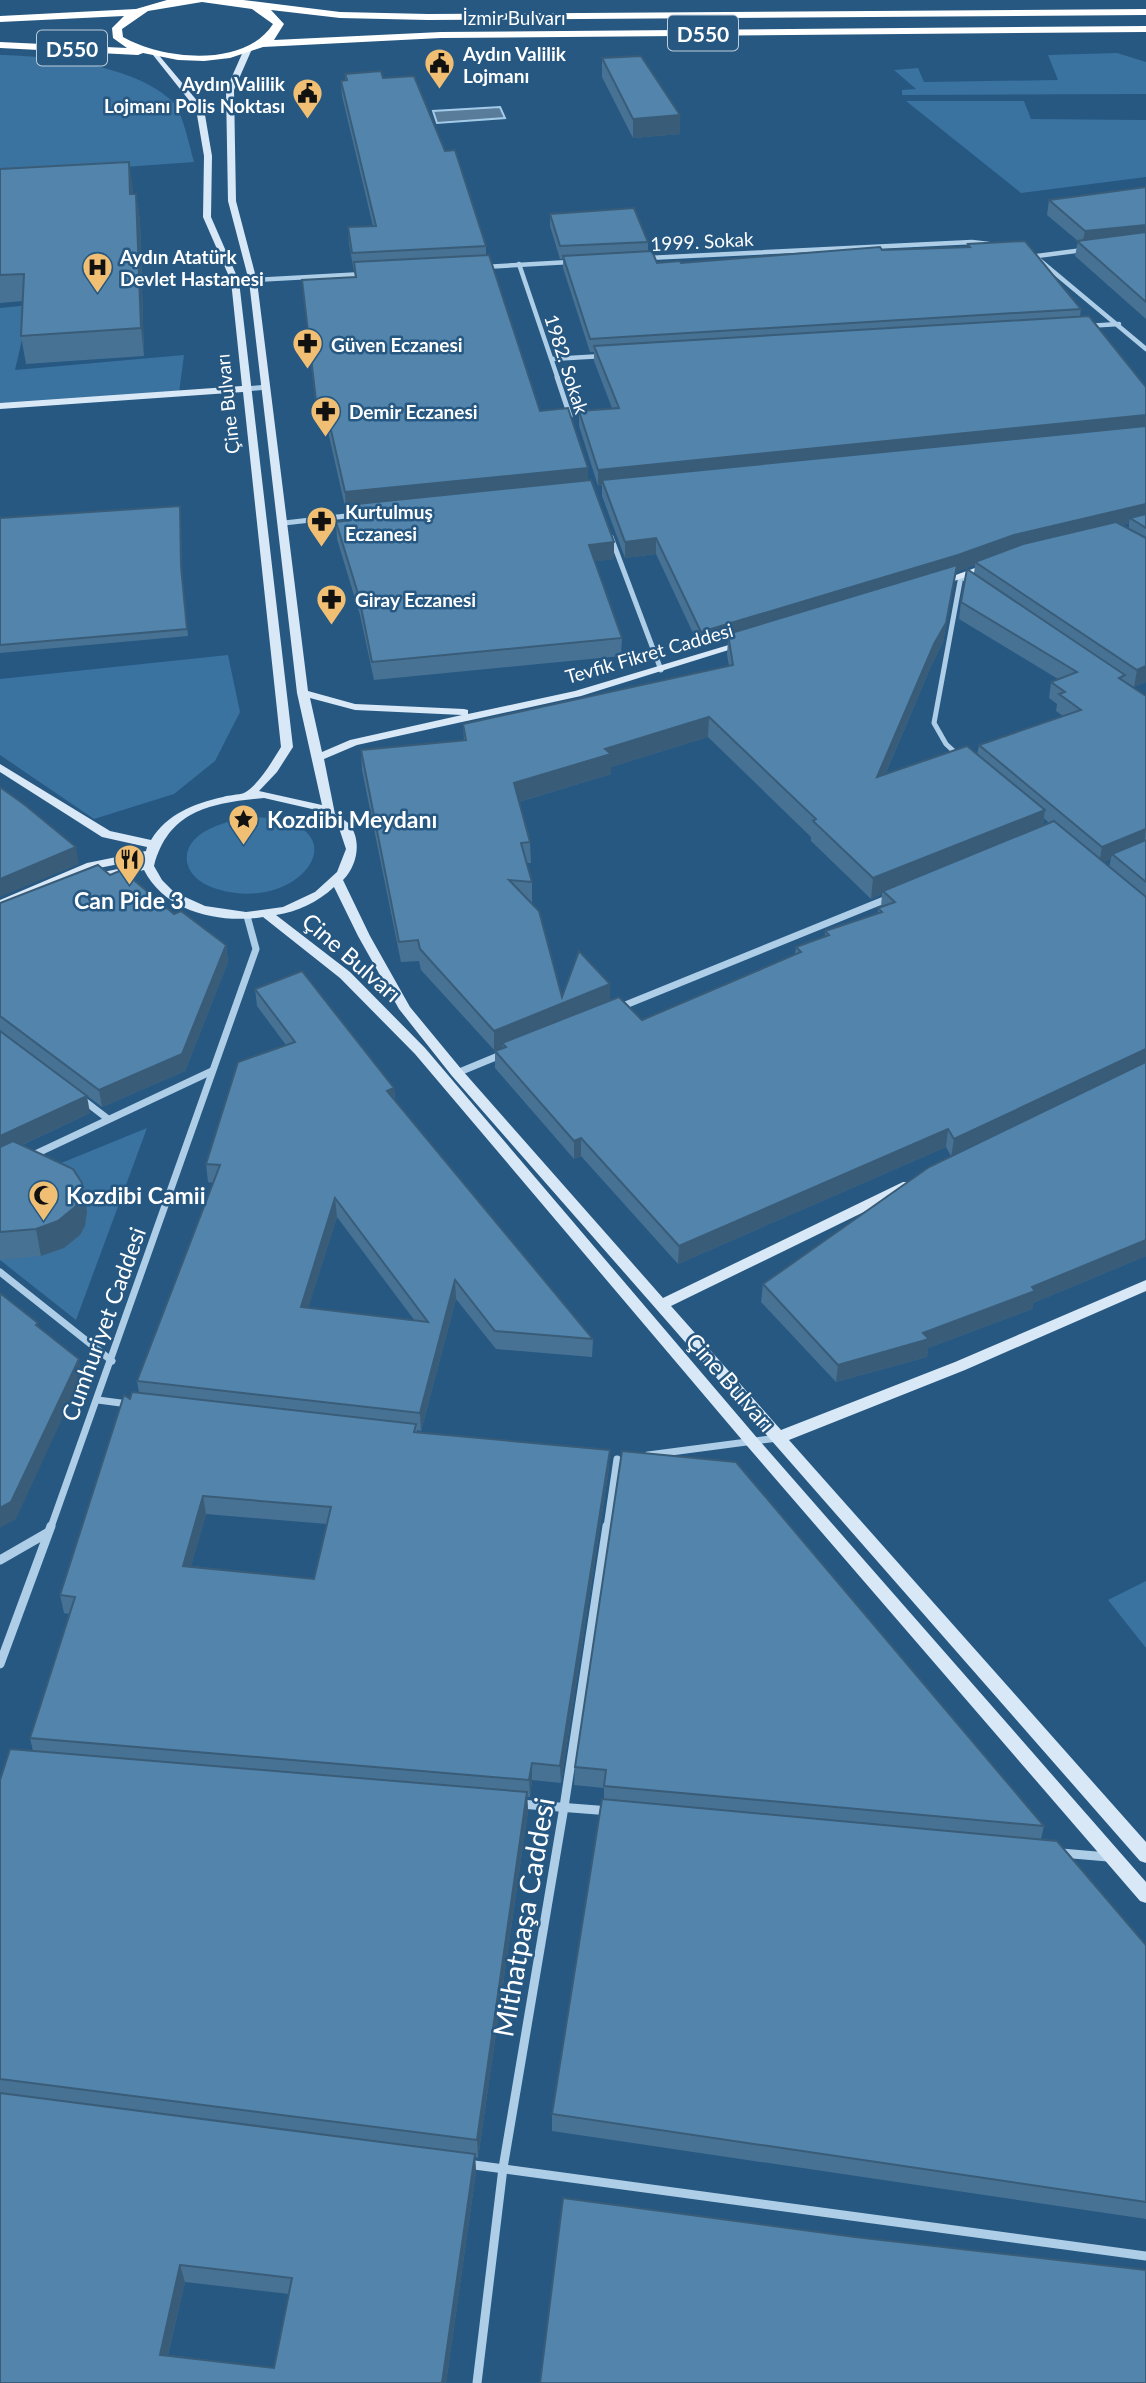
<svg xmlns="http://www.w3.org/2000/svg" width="1146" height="2383" font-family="Lato,sans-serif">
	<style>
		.green { fill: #3a72a0 }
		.water { fill: #587c99; stroke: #a3cae8; stroke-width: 2 }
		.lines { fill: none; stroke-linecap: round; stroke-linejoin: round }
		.street-far3 { stroke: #aecee7; stroke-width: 4.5 }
		.street-far2 { stroke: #aecee7; stroke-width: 5 }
		.street-far1 { stroke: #aecee7; stroke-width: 7 }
		.street { stroke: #aecee7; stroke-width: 9 }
		.secondary { fill: #d8e8f6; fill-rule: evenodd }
		.highway { fill: #fff; fill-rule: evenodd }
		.wall { fill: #477294; fill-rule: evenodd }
		.shaded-wall { fill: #395c78 }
		.building { fill: #5284ac; stroke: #395c78; stroke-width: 2; fill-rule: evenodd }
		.labels { text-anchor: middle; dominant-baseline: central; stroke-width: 5; stroke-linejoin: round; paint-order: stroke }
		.far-street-label { font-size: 19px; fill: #fff; stroke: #265882 }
		.far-poi-label { font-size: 19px; font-weight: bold; fill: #fff; stroke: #265882; text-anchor: start }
		.shield { fill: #265882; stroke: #becdda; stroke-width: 2 }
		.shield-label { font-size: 21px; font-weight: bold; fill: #fff }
		.poi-label { font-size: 23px; font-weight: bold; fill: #fff; stroke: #265882; text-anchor: start }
		.street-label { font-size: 23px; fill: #fff; stroke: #265882 }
		.near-street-label { font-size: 28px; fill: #fff; stroke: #265882 }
	</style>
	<rect width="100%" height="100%" fill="#265882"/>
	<g class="green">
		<polygon points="1117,53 1146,62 1146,94 902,95 902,90 916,89 894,70 918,68 924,82 1058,80 1048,55"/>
		<path d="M0,55C50,56 136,65 173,102C182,110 190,148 194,162L0,176Z"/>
		<polygon points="906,101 1024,101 1031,119 1146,120 1146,177 1021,193"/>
		<polygon points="30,305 15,370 184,355 179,393 0,406 0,308"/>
		<polygon points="228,655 240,712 215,761 174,794 94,819 0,755 0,679"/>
		<path d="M251,817C368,819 303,916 217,889C204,885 190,877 187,862C183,831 229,820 251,817Z"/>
		<polygon points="147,1128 76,1320 0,1260 0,1188"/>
		<polygon points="1146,1581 1146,1648 1108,1600"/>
	</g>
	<polygon class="water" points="500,107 505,118 437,123 433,111"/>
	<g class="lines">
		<g class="street-far3">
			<polyline points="1031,253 1146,349"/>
			<polyline points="1037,256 1083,250"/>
			<polyline points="648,258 972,242 989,244"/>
			<polyline points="519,264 558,379"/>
			<polyline points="484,267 570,262"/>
			<polyline points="235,281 364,274"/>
			<polyline points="1087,326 1119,324"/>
			<polyline points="552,359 603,356"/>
		</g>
		<g class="street-far2">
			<polyline points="557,377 570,416"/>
			<polyline points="246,389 267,387"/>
			<polyline points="284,523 355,515"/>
			<polyline points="611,537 661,670"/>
			<polyline points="959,756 946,744 934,723 961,576 972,584"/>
		</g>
		<g class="street-far1">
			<polyline points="618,1008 889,898"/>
			<polyline points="457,1073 503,1054"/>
			<polyline points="82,1099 108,1119"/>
			<polyline points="29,1157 212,1071"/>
			<polyline points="0,1272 112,1361"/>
			<polyline points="98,1400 128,1404"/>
			<polyline points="648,1455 778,1438"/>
			<polyline points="51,1527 256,949 247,916"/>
			<polyline points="607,1527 617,1459"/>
		</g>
		<g class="street">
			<polyline points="0,1560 47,1533"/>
			<polyline points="0,1664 51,1526"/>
			<polyline points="520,1804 610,1811"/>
			<polyline points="1061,1853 1108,1857"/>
			<polyline points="467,2164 1146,2256"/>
			<polyline points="477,2383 503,2168 564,1807 607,1526"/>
		</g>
		<g class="secondary">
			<path d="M245,47L252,49L234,90L236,201L257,281L308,691L355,704L464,709L468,710V714L575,691L742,641L746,640L751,643L581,696L357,745L324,759L335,814C339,817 347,821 350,825C362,842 357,866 343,880L370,936L410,1007L462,1070L663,1298L903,1182H913L915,1185L913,1188L671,1306L781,1430L955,1362L1146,1280V1291L965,1370L789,1440L1146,1842V1863L1140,1861L452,1076L399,1009L358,936L334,887C318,902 297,912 276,915L350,972L425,1048L758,1439L1146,1882V1903L1140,1901L748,1447L415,1054L340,978L263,917C220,924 165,912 144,870L92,882L86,878L88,875L143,864L144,859L94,869L0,908V900L87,863L146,851L147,847L102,837L0,772V764L110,831L151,840C167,814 193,804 223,797C229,795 238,795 244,793C258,786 273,760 281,747L243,392L0,409V403L242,386L231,281L203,217L204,156L196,109L153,55L157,53L204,109L212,156L211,217L239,281L293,747L277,772L259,791L322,805L297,693L249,281L228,201L226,90ZM310,698L355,710L462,715L350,740L322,752ZM264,798L312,809L339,828L346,849L337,872L315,892L283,907L246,912L205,906L174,892L162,880L154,866C169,809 213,803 264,798Z"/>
			<polygon points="983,565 988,568 987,570 939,586 934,583"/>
		</g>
		<path class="highway" d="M167,0H243L340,12L428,14L1146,9V15L428,20L340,18L271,10L284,24L274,40L441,32L1146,26V32L441,38L263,47L230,58L204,61L178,60L143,53L138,55L0,48V42L127,48L113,38L112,28L124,16L0,22V16L136,9ZM202,2L252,9L273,24C245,68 163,60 123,37L122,29L148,11Z"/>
	</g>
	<g class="wall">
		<polygon points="602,58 680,134 633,138 602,77"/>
		<polygon points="345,74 383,78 445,151 486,246 486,255 540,411 588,468 588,481 614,559 595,561 622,638 621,656 374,680 360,615 337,539 336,522 348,521 348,511 346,511 327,427 318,427 302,280 355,277 349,244 348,227 373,226 342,96 341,81 345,80"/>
		<polygon points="129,162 133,194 136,194 140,221 144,356 26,364 21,336 23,301 0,303 0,169"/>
		<polygon points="1146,187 1146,319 1075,256 1078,241 1047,215 1049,200"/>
		<path d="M550,214L648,242V251L657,263H681L882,250L968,247V244L1081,309L1080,316L1146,387V682L1134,687L1124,681L1146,696V1256L1033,1303L1032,1309L928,1348L927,1357L836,1382L761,1302L763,1284L951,1156L946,1147L678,1264L581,1156L574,1159L495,1068V1051L421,970L419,961L401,962L362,770L361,750L464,740L463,724L729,666L727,654L728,640L700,648L656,554L625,558L602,496V486H598L579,426V411L612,408L594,361V352H590L563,268V259H560L550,226ZM1129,523V528L1122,525ZM975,565L974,573L961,602L959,619L1058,679L1051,682L1049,698L1057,704L1056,711L1063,716L979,745L977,755L885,775L932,664L943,642L956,572ZM708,737L811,837V841L871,899L882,894L881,907L878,908V913L825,931V937L796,947L795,954L642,1020L610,1000L562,997L532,903V882L526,863H531L530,842L519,802L611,774V767ZM1044,818L1049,823L1043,825ZM1111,859L1109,867L1103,862Z"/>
		<polygon points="180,506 182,573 188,636 0,653 0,518"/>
		<polygon points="110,875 226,945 228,962 185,1071 102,1107 3,1033 90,1113 22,1145 87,1211 85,1226 80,1235 64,1248 41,1256 0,1260 0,903"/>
		<path d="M255,989L394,1088L395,1100L593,1339L592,1357L496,1349L456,1299L421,1431L417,1430V1432L609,1468L561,1783L532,1780L530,1797H527L528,1811L478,2158L475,2157L476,2172L446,2383H0V1780L33,1751L30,1738L69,1614L64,1613L60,1595L130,1399L139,1393L137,1381L213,1183L208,1182L206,1164L286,1045L257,1006ZM337,1217L415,1321L308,1308ZM206,1514L327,1524L314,1579L191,1566ZM185,2282L289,2294L274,2368L168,2355Z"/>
		<polygon points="622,1451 1044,1826 1041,1839 1146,1945 1146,2219 552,2131 552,2114 604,1800 604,1788 574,1785 575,1767"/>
	</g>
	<g class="shaded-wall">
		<polygon points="680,115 680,134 633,138 633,119"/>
		<polygon points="129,162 133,188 133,221 130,194"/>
		<polygon points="136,194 140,221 144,356 141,328"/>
		<polygon points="1146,225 1146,239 1082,245 1085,231"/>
		<polygon points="1146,415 1146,428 602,480 602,486 598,486 598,470"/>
		<polygon points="588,468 588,487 347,505 348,511 346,511 345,492"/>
		<polygon points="1146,504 1146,519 1130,518 1129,523 1011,551 975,562 975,565 956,572 943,642 932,664 875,798 877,777 728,634 728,640 700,648 701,632 1014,535"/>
		<polygon points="656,538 656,554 625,558 625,542"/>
		<polygon points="614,542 614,559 589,562 589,545"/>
		<polygon points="1146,666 1146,682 1134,687 1137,670"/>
		<polygon points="709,717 708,737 611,767 611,774 515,803 514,783 605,749"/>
		<polygon points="1045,810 1042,830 883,891 882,894 871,899 873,878"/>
		<polygon points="1146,829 1144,845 1112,854 1111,859 1099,864 1102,847"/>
		<polygon points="76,847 79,864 0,897 0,879"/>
		<polygon points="226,945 228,962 185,1071 102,1107 99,1090"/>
		<polygon points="610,984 610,1005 502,1043 503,1048 494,1051 494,1031"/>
		<polygon points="1146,1049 1146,1065 951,1157 954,1139"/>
		<polygon points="394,1088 395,1106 387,1091"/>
		<polygon points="87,1096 90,1113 0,1155 0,1136"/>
		<polygon points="948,1129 946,1147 678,1264 679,1246"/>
		<polygon points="581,1138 581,1156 574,1159 574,1141"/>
		<polygon points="82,1183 87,1211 85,1226 80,1235 64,1248 41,1256 36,1229"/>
		<polygon points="335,1198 337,1217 303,1325 301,1307"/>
		<polygon points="1146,1240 1146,1256 1033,1303 1032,1309 928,1348 927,1357 836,1382 838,1365 923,1333 1032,1287"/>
		<polygon points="455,1280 456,1299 421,1431 420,1413"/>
		<polygon points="79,1359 82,1376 16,1519 0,1528 0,1508"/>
		<polygon points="610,1450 609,1468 561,1783 560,1766"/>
		<polygon points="203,1496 206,1514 186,1584 183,1566"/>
		<polygon points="532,1763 532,1780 530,1797 529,1780"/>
		<polygon points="527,1792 528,1811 478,2158 477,2140"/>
		<polygon points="475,2154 476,2172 446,2383 442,2383"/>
		<polygon points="180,2265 185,2282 164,2371 160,2355"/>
	</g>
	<g class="building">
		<polygon points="641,56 680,115 633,119 602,58"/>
		<polygon points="381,71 383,78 414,76 445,151 455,150 486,246 352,253 348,227 376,226 341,81 347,80 345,74"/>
		<polygon points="129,162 130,194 136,194 141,328 21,336 24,274 0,275 0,169"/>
		<polygon points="1146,187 1146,225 1085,231 1049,200"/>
		<polygon points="634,208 648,242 560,246 550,214"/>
		<polygon points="1146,232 1146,302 1077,241"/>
		<polygon points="1025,241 1081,309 590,339 563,256 652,251 657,263 680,261 681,263 880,247 882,250 970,247 968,244"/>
		<polygon points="489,255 540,411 568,408 588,468 345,492 326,408 317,409 302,280 356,277 354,262"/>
		<polygon points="1089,316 1146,387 1146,415 598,470 579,411 619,408 594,346"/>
		<polygon points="1146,426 1146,504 1014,535 958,555 701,632 656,538 625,542 602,480"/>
		<polygon points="591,480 614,542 589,545 622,638 372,662 359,597 336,522 351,520 347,505"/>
		<polygon points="180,506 181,566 187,629 0,645 0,518"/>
		<polygon points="1146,514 1146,528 1130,518"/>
		<polygon points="1116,522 1146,538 1146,666 1137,670 975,562 1023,544"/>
		<polygon points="957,565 946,623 934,644 877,777 967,746 1045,810 873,878 813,821 816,819 709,717 605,749 611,754 514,783 530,842 521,843 532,882 509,880 539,911 562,997 579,951 610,984 494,1031 420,949 418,940 399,942 361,750 466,740 463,724 733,665 728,634"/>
		<polygon points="967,569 1125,675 1119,678 1146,696 1146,829 1102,847 979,745 1081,710 1059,694 1065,692 1051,682 1077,672 961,602"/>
		<polygon points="0,787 25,805 76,847 0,879"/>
		<polygon points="1054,821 1146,897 1146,1049 954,1139 948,1129 679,1246 581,1138 574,1141 495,1051 506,1047 502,1043 619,997 642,1020 801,952 796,947 829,935 825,931 882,912 878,908 895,902 883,891"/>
		<polygon points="1146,840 1146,882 1112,854"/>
		<polygon points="98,865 110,875 122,870 174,914 181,911 226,945 182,1054 99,1090 0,1016 0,903"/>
		<path d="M302,971L394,1088L387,1091L593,1339L495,1331L455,1280L420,1413L137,1381L220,1165L206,1164L238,1062L295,1042L255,989ZM335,1198L428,1322L301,1307Z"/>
		<polygon points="0,1031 87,1096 0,1136"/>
		<polygon points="1146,1062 1146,1240 1032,1287 1035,1291 923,1333 929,1339 838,1365 763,1284 929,1167"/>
		<polygon points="13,1141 73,1169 82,1183 80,1199 75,1207 58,1221 36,1229 0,1232 0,1147"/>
		<polygon points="0,1293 38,1323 36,1325 79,1359 11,1502 0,1508"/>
		<path d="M132,1392L416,1424L414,1432L610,1450L560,1766L532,1763L529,1780L30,1738L75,1597L60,1595L124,1395L130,1399ZM203,1496L331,1507L314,1579L183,1566Z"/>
		<polygon points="622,1451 736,1462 1044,1826 604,1786 606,1770 575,1767"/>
		<polygon points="10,1749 527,1792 477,2140 0,2079 0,1780"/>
		<polygon points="602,1799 1057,1841 1146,1945 1146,2202 552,2114"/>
		<path d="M0,2093L475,2154L442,2383H0ZM180,2265L292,2278L274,2368L160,2355Z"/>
		<polygon points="563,2198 855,2237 1146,2270 1146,2383 540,2383"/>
	</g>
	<defs>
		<symbol id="civic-pin" viewBox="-11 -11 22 30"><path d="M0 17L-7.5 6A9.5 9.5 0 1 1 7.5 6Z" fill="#f0bf73" stroke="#265882"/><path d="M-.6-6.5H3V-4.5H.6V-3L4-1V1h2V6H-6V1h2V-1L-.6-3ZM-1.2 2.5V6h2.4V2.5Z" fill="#111"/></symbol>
		<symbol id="hospital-pin" viewBox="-11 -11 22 30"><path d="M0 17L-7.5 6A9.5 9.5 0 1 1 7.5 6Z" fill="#f0bf73" stroke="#265882"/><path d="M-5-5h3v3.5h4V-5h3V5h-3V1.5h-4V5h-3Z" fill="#111"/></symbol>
		<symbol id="pharmacy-pin" viewBox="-11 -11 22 30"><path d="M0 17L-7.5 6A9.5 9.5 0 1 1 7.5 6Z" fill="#f0bf73" stroke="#265882"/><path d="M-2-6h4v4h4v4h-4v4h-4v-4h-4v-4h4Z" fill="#111"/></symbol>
		<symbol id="sight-pin" viewBox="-11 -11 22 30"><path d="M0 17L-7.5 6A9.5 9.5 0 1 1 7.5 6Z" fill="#f0bf73" stroke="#265882"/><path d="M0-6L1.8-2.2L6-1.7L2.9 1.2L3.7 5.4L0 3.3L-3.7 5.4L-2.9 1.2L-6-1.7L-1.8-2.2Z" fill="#111"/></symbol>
		<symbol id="restaurant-pin" viewBox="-11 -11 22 30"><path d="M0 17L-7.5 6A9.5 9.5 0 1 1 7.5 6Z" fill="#f0bf73" stroke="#265882"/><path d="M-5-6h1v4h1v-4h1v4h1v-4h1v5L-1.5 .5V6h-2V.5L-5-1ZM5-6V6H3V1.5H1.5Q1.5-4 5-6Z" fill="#111"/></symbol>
		<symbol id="mosque-pin" viewBox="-11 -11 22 30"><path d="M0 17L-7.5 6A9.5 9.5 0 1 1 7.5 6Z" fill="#f0bf73" stroke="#265882"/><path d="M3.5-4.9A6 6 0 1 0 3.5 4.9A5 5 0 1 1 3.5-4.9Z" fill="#111"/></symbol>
	</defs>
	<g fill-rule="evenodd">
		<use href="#civic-pin" x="422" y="46" width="35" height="47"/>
		<use href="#civic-pin" x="290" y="76" width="35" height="47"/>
		<use href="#hospital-pin" x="80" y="250" width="35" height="47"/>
		<use href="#pharmacy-pin" x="290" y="326" width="35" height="47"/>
		<use href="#pharmacy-pin" x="308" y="394" width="35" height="47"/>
		<use href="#pharmacy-pin" x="304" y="504" width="35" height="47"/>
		<use href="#pharmacy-pin" x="314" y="582" width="35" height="47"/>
		<use href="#sight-pin" x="226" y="802" width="35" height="47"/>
		<use href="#restaurant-pin" x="112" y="842" width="35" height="47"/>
		<use href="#mosque-pin" x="26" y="1178" width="35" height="47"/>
	</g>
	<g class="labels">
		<g class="far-street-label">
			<text x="514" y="17">İzmir Bulvarı</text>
			<text transform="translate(702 241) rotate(-3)">1999. Sokak</text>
			<text transform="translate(567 364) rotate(72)">1982. Sokak</text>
			<text transform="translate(227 404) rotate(-96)">Çine Bulvarı</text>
			<text transform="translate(649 653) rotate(-16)">Tevfik Fikret Caddesi</text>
		</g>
		<g class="far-poi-label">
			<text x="463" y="53">Aydın Valilik<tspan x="463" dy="22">Lojmanı</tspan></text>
			<text x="285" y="83" text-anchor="end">Aydın Valilik<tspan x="285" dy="22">Lojmanı Polis Noktası</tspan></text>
			<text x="120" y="256">Aydın Atatürk<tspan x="120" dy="22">Devlet Hastanesi</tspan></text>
			<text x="331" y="344">Güven Eczanesi</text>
			<text x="349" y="411">Demir Eczanesi</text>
			<text x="345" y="511">Kurtulmuş<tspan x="345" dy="22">Eczanesi</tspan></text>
			<text x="355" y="599">Giray Eczanesi</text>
		</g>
		<g class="shield">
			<rect x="668" y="15.5" width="70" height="35" rx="5"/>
			<rect x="37" y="30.5" width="70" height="35" rx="5"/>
		</g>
		<g class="shield-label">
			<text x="703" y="33">D550</text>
			<text x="72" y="48">D550</text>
		</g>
		<g class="poi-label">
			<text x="267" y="819">Kozdibi Meydanı</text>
			<text x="129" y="900" text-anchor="middle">Can Pide 3</text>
			<text x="66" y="1195">Kozdibi Camii</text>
		</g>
		<g class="street-label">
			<text transform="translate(352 957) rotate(41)">Çine Bulvarı</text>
			<text transform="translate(103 1324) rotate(-70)">Cumhuriyet Caddesi</text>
			<text transform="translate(731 1382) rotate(49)">Çine Bulvarı</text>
		</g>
		<g class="near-street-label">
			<text transform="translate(523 1917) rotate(-80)">Mithatpaşa Caddesi</text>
		</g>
	</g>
</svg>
